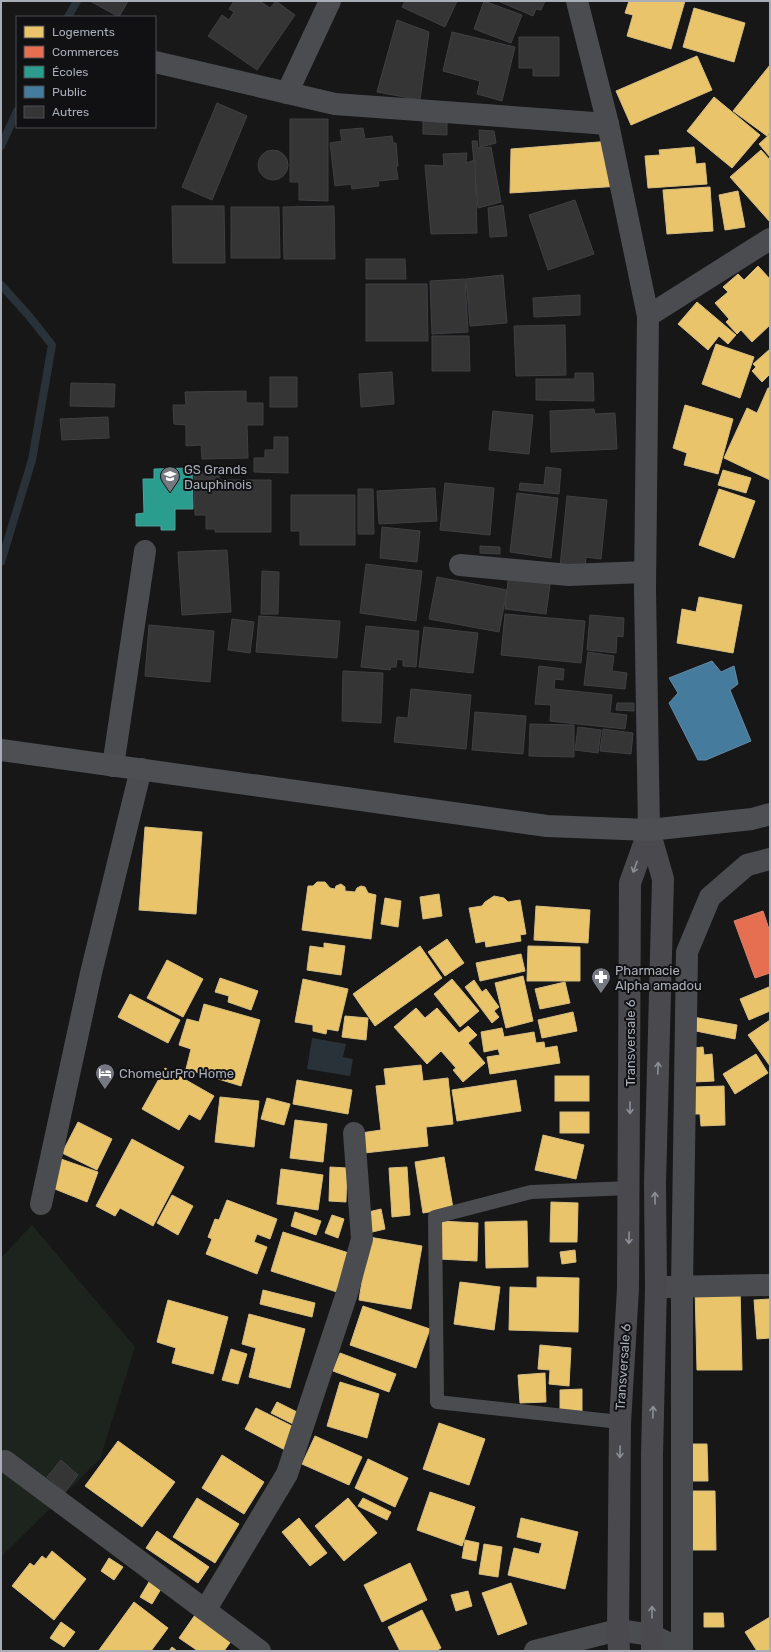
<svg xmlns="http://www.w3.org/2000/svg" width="771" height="1652" font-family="Rubik,sans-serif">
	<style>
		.green { fill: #1d241e }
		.water { fill: #2a3239 }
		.homes { fill: #e9c46a; stroke: #d6bd81 }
		.shops { fill: #e76f51; stroke: #d48270 }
		.schools { fill: #2a9d8f; stroke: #50a29b }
		.public { fill: #457b9d; stroke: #638aa5 }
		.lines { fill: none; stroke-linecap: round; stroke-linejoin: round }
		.stream { stroke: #2a3239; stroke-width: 8 }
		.building { fill: #353536; stroke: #3f4043 }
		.service { stroke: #4b4c50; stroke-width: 14 }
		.minor { stroke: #4b4c50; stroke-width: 22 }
		.secondary { stroke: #4a4a4e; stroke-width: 22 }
		.primary { stroke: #4d4f52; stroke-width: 22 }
		.oneway { stroke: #8c8f98 }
		.labels { text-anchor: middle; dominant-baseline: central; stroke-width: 4; stroke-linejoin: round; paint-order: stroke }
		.poi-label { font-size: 13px; fill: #a8adb8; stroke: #111113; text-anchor: start }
		.street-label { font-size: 13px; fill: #a8adb8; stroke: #111113 }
	</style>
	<rect width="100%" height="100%" fill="#171717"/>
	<polygon class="green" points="32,1225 135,1347 100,1459 1,1557 1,1258"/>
	<polygon class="water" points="312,1038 346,1044 343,1057 353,1059 350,1076 307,1069"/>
	<g class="homes">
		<polygon points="629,1 685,1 671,49 627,36 633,15 625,13"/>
		<polygon points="694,8 745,23 734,62 683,47"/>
		<polygon points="697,56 712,90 631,125 616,91"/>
		<polygon points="770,65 770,132 767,136 733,111"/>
		<polygon points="714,97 760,135 732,168 687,131"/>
		<polygon points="770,134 770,157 759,144"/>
		<polygon points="611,141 621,186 510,193 511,149"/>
		<polygon points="694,147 696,164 705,163 707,184 648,188 645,156 660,155 659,150"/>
		<polygon points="761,150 770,160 770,222 730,177"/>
		<polygon points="710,187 713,231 667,234 663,190"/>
		<polygon points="738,191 745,227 725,230 719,195"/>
		<polygon points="758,266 770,279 770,328 769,326 752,342 741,330 737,334 726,322 729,319 715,303 728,292 723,287 738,274 744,280"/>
		<polygon points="697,302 736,335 728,344 719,336 708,350 678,324"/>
		<polygon points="716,344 754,357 740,398 702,384"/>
		<polygon points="770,349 770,374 762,382 752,371 756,367 753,364"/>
		<polygon points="768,388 770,388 770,480 724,458 747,408 757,413"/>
		<polygon points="685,405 733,419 718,474 684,465 687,453 673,448"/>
		<polygon points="723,470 751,478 746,493 718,485"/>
		<polygon points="719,489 755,501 734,558 699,545"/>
		<polygon points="699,597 742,605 733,653 677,643 682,609 696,612"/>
		<polygon points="145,827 202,832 196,914 139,910"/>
		<polygon points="317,882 325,882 330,888 335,889 336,886 341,884 345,887 345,891 355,892 357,888 361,886 365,887 368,893 376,895 371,939 302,930 308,886 313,886"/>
		<polygon points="439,894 442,916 423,919 420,897"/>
		<polygon points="494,896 504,898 508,902 520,900 526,934 520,935 521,941 486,947 485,941 476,943 469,908 482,906 485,902"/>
		<polygon points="385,898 401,901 398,927 381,924"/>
		<polygon points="536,906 590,910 588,943 534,940"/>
		<polygon points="447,939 464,963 445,976 428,952"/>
		<polygon points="324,943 345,946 341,975 307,970 310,946 324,948"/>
		<polygon points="420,946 442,978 375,1026 353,994"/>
		<polygon points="528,946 580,947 580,981 527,981"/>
		<polygon points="521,954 525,971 480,981 476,963"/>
		<polygon points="167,960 203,979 183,1017 147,998"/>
		<polygon points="523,976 533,1021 506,1028 495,983"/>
		<polygon points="220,978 258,991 251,1010 228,1002 229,996 215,992"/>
		<polygon points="303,979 348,989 338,1031 327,1029 326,1034 313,1031 313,1025 295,1022"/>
		<polygon points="452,979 479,1011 460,1027 434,994"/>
		<polygon points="474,980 482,992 486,989 499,1007 494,1011 499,1017 492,1023 465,987"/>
		<polygon points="565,982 570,1003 540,1009 535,989"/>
		<polygon points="769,987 770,1011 749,1020 740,999"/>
		<polygon points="130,994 180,1020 168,1043 118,1017"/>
		<polygon points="204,1004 260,1020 241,1086 186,1069 191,1049 179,1045 187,1019 199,1022"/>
		<polygon points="416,1008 425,1018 437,1008 459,1033 468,1026 477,1035 468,1043 485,1063 463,1082 453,1070 456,1068 441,1051 427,1064 394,1027"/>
		<polygon points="573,1012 577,1031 542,1038 538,1020"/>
		<polygon points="345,1016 368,1018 366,1040 342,1037"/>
		<polygon points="693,1017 737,1025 735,1039 691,1030"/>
		<polygon points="770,1020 770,1066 748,1035"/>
		<polygon points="502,1028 504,1037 534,1032 536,1043 544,1042 545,1048 557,1046 560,1063 490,1074 487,1057 500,1055 498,1049 484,1052 481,1032"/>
		<polygon points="703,1047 704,1055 712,1054 714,1081 694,1082 692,1048"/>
		<polygon points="756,1054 768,1073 735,1094 723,1074"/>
		<polygon points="421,1065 423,1081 448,1078 453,1124 426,1127 428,1146 364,1153 361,1133 381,1130 376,1086 386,1085 384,1069"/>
		<polygon points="165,1068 214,1096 200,1120 189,1114 179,1130 142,1109"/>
		<rect x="555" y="1076" width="34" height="25"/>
		<polygon points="297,1080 352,1090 348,1114 293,1104"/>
		<polygon points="516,1080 521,1111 457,1121 452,1090"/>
		<polygon points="724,1086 725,1125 701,1126 700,1114 695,1114 695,1087"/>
		<polygon points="220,1097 259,1101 254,1147 215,1142"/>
		<polygon points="267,1098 290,1104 284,1125 261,1119"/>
		<rect x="560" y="1112" width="29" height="21"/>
		<polygon points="295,1120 327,1124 323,1162 290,1158"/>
		<polygon points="78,1122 112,1139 97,1170 62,1153"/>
		<polygon points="543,1135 584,1145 576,1179 535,1170"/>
		<polygon points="132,1139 184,1167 153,1226 120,1208 115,1216 96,1206"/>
		<polygon points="444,1157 453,1208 423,1213 415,1162"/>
		<polygon points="61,1159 98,1172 87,1202 50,1187"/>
		<polygon points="330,1167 347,1168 346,1202 329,1201"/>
		<polygon points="407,1167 410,1215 392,1217 389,1168"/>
		<polygon points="281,1169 323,1175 318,1210 277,1204"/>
		<polygon points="172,1195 193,1206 178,1235 157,1223"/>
		<polygon points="227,1200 277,1219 270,1239 257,1234 254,1242 267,1247 257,1274 206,1254 212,1239 208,1237 215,1219 219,1220"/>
		<polygon points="551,1202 578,1203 577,1242 550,1242"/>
		<polygon points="381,1209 385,1229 368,1233 364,1213"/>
		<polygon points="295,1212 321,1221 316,1235 291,1226"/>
		<polygon points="332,1215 344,1219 338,1238 325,1233"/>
		<polygon points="440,1221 478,1223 477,1261 439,1259"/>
		<polygon points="527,1221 528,1267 486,1268 485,1222"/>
		<polygon points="283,1232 352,1254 340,1293 271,1271"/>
		<polygon points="369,1237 422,1246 411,1309 359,1300"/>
		<polygon points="575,1250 576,1262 562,1264 560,1252"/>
		<polygon points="537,1277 579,1278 578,1332 509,1330 510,1287 537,1288"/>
		<polygon points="460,1282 500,1287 494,1330 454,1324"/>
		<polygon points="695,1287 740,1287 742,1370 697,1370"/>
		<polygon points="263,1290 315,1303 312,1317 260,1304"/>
		<polygon points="770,1299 770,1338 757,1339 754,1300"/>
		<polygon points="168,1300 228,1317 213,1374 172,1363 176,1348 157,1342"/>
		<polygon points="363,1306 430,1329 416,1368 350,1345"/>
		<polygon points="249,1314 305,1329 290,1388 249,1377 256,1348 242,1344"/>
		<polygon points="540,1345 571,1348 569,1386 549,1384 550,1370 538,1369"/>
		<polygon points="231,1349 247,1354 238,1384 222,1380"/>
		<polygon points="340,1353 396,1374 389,1392 333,1371"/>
		<polygon points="545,1373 546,1402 520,1403 518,1375"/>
		<polygon points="340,1382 379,1394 367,1438 327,1426"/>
		<polygon points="582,1389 582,1411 560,1410 560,1390"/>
		<polygon points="277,1402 299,1413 293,1424 271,1413"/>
		<polygon points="256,1408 296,1428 285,1450 245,1429"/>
		<polygon points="439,1423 485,1439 469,1485 423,1469"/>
		<polygon points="315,1436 362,1457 349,1485 302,1464"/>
		<polygon points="118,1441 175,1482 142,1527 85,1486"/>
		<polygon points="690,1444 707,1444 708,1481 691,1481"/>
		<polygon points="222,1455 264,1482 244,1514 202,1488"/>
		<polygon points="368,1459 408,1478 395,1507 355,1488"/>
		<polygon points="690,1491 715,1491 716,1550 691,1550"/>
		<polygon points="430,1492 475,1507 462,1546 417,1530"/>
		<polygon points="197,1498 239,1524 215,1563 173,1537"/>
		<polygon points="348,1498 377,1533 344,1561 315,1526"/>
		<polygon points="363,1498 391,1512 387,1520 358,1506"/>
		<polygon points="299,1518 327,1553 310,1566 282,1532"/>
		<polygon points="521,1518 578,1532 565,1589 508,1575 514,1548 539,1554 542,1543 517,1537"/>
		<polygon points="157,1531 209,1567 198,1583 146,1548"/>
		<polygon points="465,1540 479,1543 476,1561 462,1558"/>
		<polygon points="484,1544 502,1547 498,1577 479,1574"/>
		<polygon points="52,1551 86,1579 54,1620 12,1586 30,1563 34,1566 42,1556 46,1559"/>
		<polygon points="109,1558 123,1567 114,1580 101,1571"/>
		<polygon points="410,1563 427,1600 382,1622 364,1585"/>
		<polygon points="149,1582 161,1589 152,1604 140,1597"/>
		<polygon points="511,1583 527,1624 498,1635 482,1593"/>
		<polygon points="468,1591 472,1606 456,1611 451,1595"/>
		<polygon points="134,1602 168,1628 151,1651 100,1651 99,1650"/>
		<polygon points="422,1610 441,1648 436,1651 400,1651 388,1627"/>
		<polygon points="704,1613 723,1613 724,1627 704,1627"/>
		<polygon points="195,1615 232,1640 224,1651 198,1651 179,1638"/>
		<polygon points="770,1617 770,1651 757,1651 745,1632"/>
		<polygon points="61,1622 75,1632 64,1647 50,1638"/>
		<polygon points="172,1647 177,1651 169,1651"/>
	</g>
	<polygon class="shops" points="763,911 770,932 770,973 755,978 734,921"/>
	<polygon class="schools" points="192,468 193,509 175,509 175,530 161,530 161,526 136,526 136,514 144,513 143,479 154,479 154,469"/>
	<polygon class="public" points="712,661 721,672 734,666 738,684 730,690 751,741 706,760 698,760 669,703 678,693 669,678"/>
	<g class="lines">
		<g class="stream">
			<polyline points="68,17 77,1"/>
			<polyline points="1,146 17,111"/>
			<polyline points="1,285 29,316 52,345 32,460 1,562"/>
		</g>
	</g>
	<g class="building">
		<polygon points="90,1 128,1 119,17"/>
		<polygon points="234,1 260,1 270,8 276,1 295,15 257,70 208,36 222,15 229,20 234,12 229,9"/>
		<polygon points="405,1 457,1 445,27 402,7"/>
		<polygon points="484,1 522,15 511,43 474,29"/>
		<polygon points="498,1 545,1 541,10 536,9 533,16"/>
		<polygon points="397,20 429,32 420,100 377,92"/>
		<polygon points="452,32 515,47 502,101 477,94 480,81 443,71"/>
		<polygon points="519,37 559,37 559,76 533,76 533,68 519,68"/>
		<polygon points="217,103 247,116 212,200 182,187"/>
		<polygon points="290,119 328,119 328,201 299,200 299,182 290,182"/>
		<polygon points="423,119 447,121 447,135 423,134"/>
		<polygon points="363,128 365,139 392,136 393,143 396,143 398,166 396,166 398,179 378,181 379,186 352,189 351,184 335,186 330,143 342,141 340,130"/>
		<polygon points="479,130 494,131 496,143 480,147"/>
		<polygon points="472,141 477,141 478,148 491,147 501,202 478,208"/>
		<circle cx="273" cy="165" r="15"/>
		<polygon points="467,153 466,163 475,160 477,233 431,234 425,165 444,166 443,154"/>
		<polygon points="575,200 594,254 548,270 529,215"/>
		<polygon points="503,205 507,236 490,237 488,208"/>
		<polygon points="172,206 224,206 225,263 173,263"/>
		<polygon points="334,206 335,259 284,259 283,207"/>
		<polygon points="231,207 279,207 280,258 231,258"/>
		<polygon points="366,259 405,259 406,279 366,279"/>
		<polygon points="503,275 507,323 470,326 466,279"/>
		<polygon points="465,279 468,332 432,334 430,281"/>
		<polygon points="366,284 427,284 428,341 366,341"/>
		<polygon points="580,295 580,315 534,317 533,298"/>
		<polygon points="565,325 566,375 516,376 514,326"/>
		<polygon points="432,336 469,336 470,371 432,371"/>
		<polygon points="392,372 394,404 361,407 359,374"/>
		<polygon points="575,373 593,373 594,401 536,400 536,379 575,379"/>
		<rect x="270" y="377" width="27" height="30"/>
		<polygon points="71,383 115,384 114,407 70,406"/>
		<polygon points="246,391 246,403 263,403 263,425 247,425 248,458 202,459 201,445 186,446 186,425 174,424 173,405 186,405 185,392"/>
		<polygon points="594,409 595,414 615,413 617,449 551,452 550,411"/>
		<polygon points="493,411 533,415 529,454 489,450"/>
		<polygon points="108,417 109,438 62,440 60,419"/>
		<polygon points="274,437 288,437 288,473 254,472 254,458 265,458 265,450 274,450"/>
		<polygon points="546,467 561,469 559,494 519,490 520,483 544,485"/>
		<polygon points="194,472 219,472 219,480 271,480 271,532 215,532 215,529 206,529 206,515 195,515"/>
		<polygon points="445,483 494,488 490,535 440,530"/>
		<polygon points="435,488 437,521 379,524 377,491"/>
		<polygon points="358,489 373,489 374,534 358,534"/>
		<polygon points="517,493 558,498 551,558 510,552"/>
		<polygon points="291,495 355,495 355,545 300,545 300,531 291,531"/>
		<polygon points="567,496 607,500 601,559 586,557 585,570 560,567"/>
		<polygon points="382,527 420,531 417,562 380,558"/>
		<polygon points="480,546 500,547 500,554 480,553"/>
		<polygon points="227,550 231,612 182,615 178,552"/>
		<polygon points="366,564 422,571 416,621 360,613"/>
		<polygon points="262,571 279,572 278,614 261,614"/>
		<polygon points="509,572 551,578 546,614 505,609"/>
		<polygon points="437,577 507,590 499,632 429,619"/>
		<polygon points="505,614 585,621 581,663 501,655"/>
		<polygon points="590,615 624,618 623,637 617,636 616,653 587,650"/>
		<polygon points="259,616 340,621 337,658 256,652"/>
		<polygon points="232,619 254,622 250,653 228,650"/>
		<polygon points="149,625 214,631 210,682 145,676"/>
		<polygon points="366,626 419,631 416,667 403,666 403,660 397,659 396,667 391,667 390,670 361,667"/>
		<polygon points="424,627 478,633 473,673 419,667"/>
		<polygon points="588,652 614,656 612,671 627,673 625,689 584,685"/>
		<polygon points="539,666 564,669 563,680 555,679 554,689 612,695 610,713 627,715 625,729 550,721 551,705 535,704"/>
		<polygon points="343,671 383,673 381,723 342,721"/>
		<polygon points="411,689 471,695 466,749 394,742 397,717 408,718"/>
		<polygon points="617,703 634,703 634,711 616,710"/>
		<polygon points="475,712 526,716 523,754 472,750"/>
		<polygon points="530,724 574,725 574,757 529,756"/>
		<polygon points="578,727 601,730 598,753 575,750"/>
		<polygon points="603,729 633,733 631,754 600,751"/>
		<polygon points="61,1460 78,1475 65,1492 47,1477"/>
	</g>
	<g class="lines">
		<polyline class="service" points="620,1422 437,1402 435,1217 531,1192 630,1188"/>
		<g class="minor">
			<polyline points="577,1 608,124 648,316 645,589 649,830"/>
			<polyline points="155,62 335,104 608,124"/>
			<polyline points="287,93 330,1"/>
			<polyline points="648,316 770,239"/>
			<polyline points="460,565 569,575 645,572"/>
			<polyline points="113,766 145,551"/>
			<polyline points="41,1204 91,973 141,769"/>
			<polyline points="667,1287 770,1285"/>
			<polyline points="5,1461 260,1651"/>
			<polyline points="206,1609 287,1474 348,1290 362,1239 354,1133"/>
			<polyline points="535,1651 618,1630 652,1635 682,1650"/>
			<polyline points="682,1651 682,1287 687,952 710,897 747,865 770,859"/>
		</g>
		<g class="secondary">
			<polyline points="649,830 663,879 655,1183 656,1287 652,1455 652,1651"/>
			<polyline points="619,1651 618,1630 620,1422 628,1289 630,883 649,830"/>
		</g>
		<polyline class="primary" points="1,750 547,826 649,830 752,819 770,814"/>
	</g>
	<defs><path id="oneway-shaft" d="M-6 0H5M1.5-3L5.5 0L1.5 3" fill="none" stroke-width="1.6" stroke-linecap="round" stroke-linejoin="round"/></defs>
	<g class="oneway">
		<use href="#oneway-shaft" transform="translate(635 867) rotate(110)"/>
		<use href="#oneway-shaft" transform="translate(658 1068) rotate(-88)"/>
		<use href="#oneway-shaft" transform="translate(630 1108) rotate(90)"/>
		<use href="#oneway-shaft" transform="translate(655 1198) rotate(-91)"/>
		<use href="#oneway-shaft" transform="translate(629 1238) rotate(91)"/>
		<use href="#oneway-shaft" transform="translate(653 1412) rotate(-89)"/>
		<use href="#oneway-shaft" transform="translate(620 1452) rotate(91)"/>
		<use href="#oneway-shaft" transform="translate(652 1612) rotate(-90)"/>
	</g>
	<defs>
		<symbol id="school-pin" viewBox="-11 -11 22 30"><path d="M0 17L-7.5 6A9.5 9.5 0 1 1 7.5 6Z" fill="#757880" stroke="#111113"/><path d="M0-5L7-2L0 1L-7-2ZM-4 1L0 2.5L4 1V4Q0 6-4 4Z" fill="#fff"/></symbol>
		<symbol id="pharmacy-pin" viewBox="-11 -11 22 30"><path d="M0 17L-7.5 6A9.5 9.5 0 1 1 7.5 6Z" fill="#757880" stroke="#111113"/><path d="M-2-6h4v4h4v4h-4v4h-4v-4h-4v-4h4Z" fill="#fff"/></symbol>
		<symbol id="hotel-pin" viewBox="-11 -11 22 30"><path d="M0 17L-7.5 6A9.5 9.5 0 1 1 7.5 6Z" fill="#757880" stroke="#111113"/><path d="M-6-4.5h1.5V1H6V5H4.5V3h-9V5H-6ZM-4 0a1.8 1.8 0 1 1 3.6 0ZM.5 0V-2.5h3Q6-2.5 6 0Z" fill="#fff"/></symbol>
	</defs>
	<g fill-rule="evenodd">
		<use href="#school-pin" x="159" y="465" width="22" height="30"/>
		<use href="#pharmacy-pin" x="590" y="966" width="22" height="30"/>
		<use href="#hotel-pin" x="94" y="1062" width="22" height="30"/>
	</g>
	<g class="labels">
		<g class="poi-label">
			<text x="184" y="469">GS Grands<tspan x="184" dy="15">Dauphinois</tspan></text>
			<text x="615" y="970">Pharmacie<tspan x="615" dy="15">Alpha amadou</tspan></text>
			<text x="119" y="1073">ChomeurPro Home</text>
		</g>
		<g class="street-label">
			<text transform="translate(630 1043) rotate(-90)">Transversale 6</text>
			<text transform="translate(623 1367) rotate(-86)">Transversale 6</text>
		</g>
	</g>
	<rect width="771" height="1652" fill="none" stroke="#a8adb8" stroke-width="4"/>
	<rect x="16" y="16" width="140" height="112" fill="#111113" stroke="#4d4f55"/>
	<rect x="24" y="26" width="20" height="12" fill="#e9c46a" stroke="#4d4f55"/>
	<text x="52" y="36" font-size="12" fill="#a8adb8">Logements</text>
	<rect x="24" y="46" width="20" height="12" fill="#e76f51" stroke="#4d4f55"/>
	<text x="52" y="56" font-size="12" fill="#a8adb8">Commerces</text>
	<rect x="24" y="66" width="20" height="12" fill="#2a9d8f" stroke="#4d4f55"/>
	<text x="52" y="76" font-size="12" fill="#a8adb8">Écoles</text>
	<rect x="24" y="86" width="20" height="12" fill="#457b9d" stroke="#4d4f55"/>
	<text x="52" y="96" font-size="12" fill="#a8adb8">Public</text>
	<rect x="24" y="106" width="20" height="12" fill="#353536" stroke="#4d4f55"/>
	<text x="52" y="116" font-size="12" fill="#a8adb8">Autres</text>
</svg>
